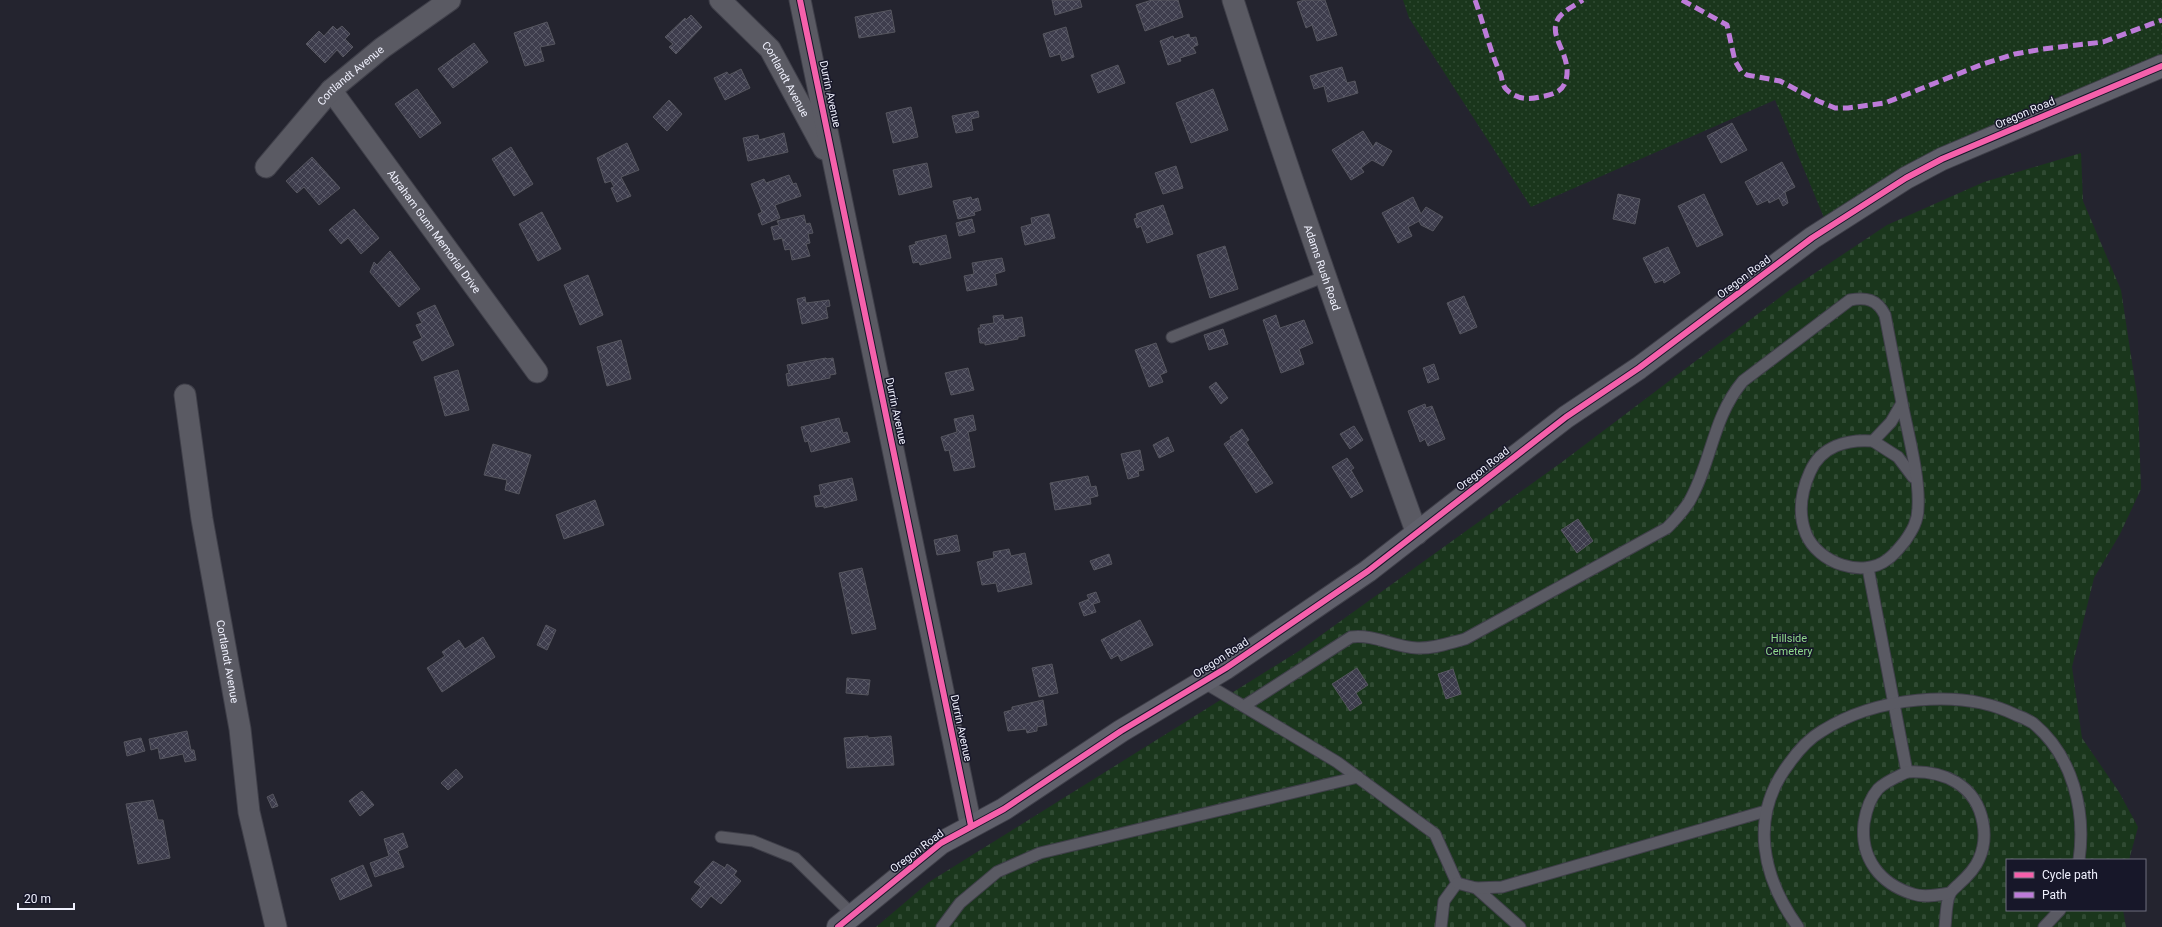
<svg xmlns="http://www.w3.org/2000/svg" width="2162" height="927" font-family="Roboto,sans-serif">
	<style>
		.grass { fill: url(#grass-dots) }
		.cemetery { fill: url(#cemetery-stones) }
		.building { fill: url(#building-cross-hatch); stroke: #56565f }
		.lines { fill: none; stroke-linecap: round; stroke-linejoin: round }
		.lane-casing { stroke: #3f3f49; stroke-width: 13 }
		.street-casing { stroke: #3f3f49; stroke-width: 23 }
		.secondary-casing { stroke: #3f3f49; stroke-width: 24 }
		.lane { stroke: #5a5a63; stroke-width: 11 }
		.street { stroke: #5a5a63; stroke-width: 21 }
		.secondary { stroke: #60606b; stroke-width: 22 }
		.quiet { stroke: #bd7bd9; stroke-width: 5; stroke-dasharray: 10 5; stroke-linecap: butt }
		.cycleway-casing { stroke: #171729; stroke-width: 8 }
		.cycleway { stroke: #f560ab; stroke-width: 6 }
		.labels { text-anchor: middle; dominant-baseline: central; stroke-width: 3; stroke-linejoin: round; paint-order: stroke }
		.street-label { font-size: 11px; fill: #f0f1fe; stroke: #171729 }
		.park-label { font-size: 11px; fill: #90db8d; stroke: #171729 }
	</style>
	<defs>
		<pattern id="grass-dots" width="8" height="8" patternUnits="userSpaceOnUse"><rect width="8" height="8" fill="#1a361c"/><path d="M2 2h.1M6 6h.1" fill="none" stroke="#304a33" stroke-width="1.8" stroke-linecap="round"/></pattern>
		<pattern id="cemetery-stones" width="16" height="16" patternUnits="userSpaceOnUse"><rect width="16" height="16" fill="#1a361c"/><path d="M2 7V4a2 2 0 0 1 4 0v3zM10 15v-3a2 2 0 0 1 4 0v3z" fill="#304a33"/></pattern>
		<pattern id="building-cross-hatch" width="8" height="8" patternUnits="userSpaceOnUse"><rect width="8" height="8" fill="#3e3d4d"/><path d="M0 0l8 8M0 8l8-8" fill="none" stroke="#5a5a68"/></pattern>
	</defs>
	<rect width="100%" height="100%" fill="#24242f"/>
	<polygon class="grass" points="1403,0 2162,0 2162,63 1825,220 1775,100 1531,207 1409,18"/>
	<polygon class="cemetery" points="2081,153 2083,201 2121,290 2138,402 2141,489 2120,534 2094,578 2072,667 2082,738 2119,792 2138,827 2129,860 2007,860 2007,910 2123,910 2126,927 876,927 929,882 1299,651 1562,462 1791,289 1887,225 1984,182"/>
	<g class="building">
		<polygon points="1052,0 1080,0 1082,7 1055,15"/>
		<polygon points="1152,0 1178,0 1183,17 1145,31 1136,5"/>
		<polygon points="1305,0 1325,0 1337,35 1317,41 1312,25 1306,28 1297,2"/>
		<polygon points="891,10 895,32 859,38 855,17"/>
		<polygon points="691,15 702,27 676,54 669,47 673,44 665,37 685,18 686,20"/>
		<polygon points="547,22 555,44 540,47 544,61 525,66 514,33"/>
		<polygon points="333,26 337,30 342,26 350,34 345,39 353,47 343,57 337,50 325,63 306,44 319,31 324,36"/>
		<polygon points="1066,27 1074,57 1062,61 1060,54 1050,57 1043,34"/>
		<polygon points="1189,34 1190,38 1196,37 1198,45 1193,47 1196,53 1180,58 1181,61 1168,65 1160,41 1173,36 1174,39"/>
		<polygon points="474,43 488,62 453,88 438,69"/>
		<polygon points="1118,65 1125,83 1098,93 1091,75"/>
		<polygon points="1342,67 1347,83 1355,81 1358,93 1328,102 1324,86 1314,89 1310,76"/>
		<polygon points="741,69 750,88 725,100 714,78 727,72 729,75"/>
		<polygon points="417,89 441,123 420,138 395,104"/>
		<polygon points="1213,89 1228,130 1191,143 1176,103"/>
		<polygon points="669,100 682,114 667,131 653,117"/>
		<polygon points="911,107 918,137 893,143 886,113"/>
		<polygon points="978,111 979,117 971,119 973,130 956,133 952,116"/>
		<polygon points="1732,123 1747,150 1721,163 1707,136"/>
		<polygon points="1363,131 1373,147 1376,142 1392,151 1383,166 1372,160 1361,168 1364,172 1351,180 1332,150"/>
		<polygon points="784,133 788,152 748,161 743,138 758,135 759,140"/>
		<polygon points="627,143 639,170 621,177 631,196 617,202 611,188 614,187 611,181 605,183 597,158"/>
		<polygon points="511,147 533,184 514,196 492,159"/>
		<polygon points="312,157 340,188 319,205 304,187 297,193 286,181"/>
		<polygon points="1782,162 1795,187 1785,192 1788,203 1783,206 1779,198 1769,203 1768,200 1757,205 1745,182"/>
		<polygon points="927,163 932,187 899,195 893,170"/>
		<polygon points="1176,166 1183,188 1163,194 1155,173"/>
		<polygon points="789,175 793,184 796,183 801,196 775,205 780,218 762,225 758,214 762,212 751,184 764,179 766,183"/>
		<polygon points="1618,194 1640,199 1635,224 1613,219"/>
		<polygon points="1704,194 1723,235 1697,247 1678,206"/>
		<polygon points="971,197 972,200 978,198 981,210 974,212 975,215 958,219 953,201"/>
		<polygon points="1413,197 1421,214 1426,207 1443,217 1433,231 1421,225 1419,221 1408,227 1412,236 1398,243 1382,213"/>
		<polygon points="1163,205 1173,234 1147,243 1141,226 1137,228 1134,219 1137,218 1136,214"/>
		<polygon points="354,209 379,238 361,254 348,238 341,244 329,230"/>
		<polygon points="542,212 561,249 538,261 519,224"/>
		<polygon points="1049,214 1055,238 1025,245 1021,227 1032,224 1031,218"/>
		<polygon points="804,215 806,224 810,223 813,233 808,234 810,243 806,244 810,256 792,260 790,249 785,250 782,238 774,240 771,227 779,225 777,221"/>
		<polygon points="972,219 975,232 959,236 956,223"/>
		<polygon points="946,235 951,258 920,265 919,262 913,263 909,246 916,244 915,242"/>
		<polygon points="1225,246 1238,289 1210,298 1197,255"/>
		<polygon points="1668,247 1680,273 1664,283 1663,280 1655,283 1643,258"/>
		<polygon points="390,251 420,289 399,307 370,272 374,262 377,265"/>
		<polygon points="1002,258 1005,271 995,274 997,285 967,291 964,276 974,274 972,263"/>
		<polygon points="588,275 603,315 580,325 564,285"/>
		<polygon points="1464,296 1477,327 1460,334 1447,303"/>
		<polygon points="805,297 806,303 829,300 830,306 826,307 828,318 802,324 797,299"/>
		<polygon points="435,305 454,345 422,361 413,342 422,338 416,325 422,323 417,313"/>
		<polygon points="1003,315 1004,320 1022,317 1025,336 1018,337 1018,339 985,345 985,343 980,343 978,328 981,328 980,325 994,323 993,316"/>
		<polygon points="1276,315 1280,328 1304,320 1313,343 1299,349 1304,364 1281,373 1263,320"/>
		<polygon points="1223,329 1228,344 1209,350 1204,335"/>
		<polygon points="621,340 631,379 607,386 597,347"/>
		<polygon points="1156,343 1167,372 1160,375 1163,382 1149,387 1135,350"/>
		<polygon points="826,358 827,359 833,358 836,374 830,375 830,378 788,386 786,374 789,373 787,365"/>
		<polygon points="1434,364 1439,379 1428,383 1423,368"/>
		<polygon points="968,368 974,390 951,395 945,373"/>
		<polygon points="458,370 469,410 445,416 434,377"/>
		<polygon points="1216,382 1228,398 1221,404 1209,387"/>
		<polygon points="1425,404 1426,408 1432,406 1445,439 1428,446 1425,439 1420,442 1408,411"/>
		<polygon points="973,415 976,430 968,432 975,467 954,471 949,450 945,451 941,437 957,432 954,419"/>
		<polygon points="839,418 843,433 847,432 850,442 811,452 808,441 805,442 801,427"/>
		<polygon points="1354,426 1363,440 1350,449 1340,434"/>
		<polygon points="1242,429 1249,440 1246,442 1273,483 1256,493 1224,444 1231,439 1230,437"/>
		<polygon points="1168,437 1174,451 1159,458 1153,445"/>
		<polygon points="493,444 531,455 519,494 505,490 507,480 484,475"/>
		<polygon points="1140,450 1144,470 1138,471 1139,476 1128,479 1121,454"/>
		<polygon points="1347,458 1354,468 1351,470 1363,491 1351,498 1332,467"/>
		<polygon points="1088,476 1091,487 1096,486 1098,496 1090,498 1091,504 1055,510 1050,483"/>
		<polygon points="852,478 857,500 824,508 824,506 816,507 814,496 821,495 819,485"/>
		<polygon points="595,500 604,525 564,539 556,515"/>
		<polygon points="1578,519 1593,541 1577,553 1561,530"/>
		<polygon points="957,535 960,551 937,555 934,540"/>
		<polygon points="1009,549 1011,556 1025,553 1032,584 998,592 996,583 982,585 977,562 994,558 993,552"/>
		<polygon points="1109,554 1112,564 1094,570 1090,561"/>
		<polygon points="862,568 876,629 852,634 839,573"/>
		<polygon points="1096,592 1100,602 1093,604 1096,612 1084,616 1079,603 1089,599 1087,595"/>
		<polygon points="1140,620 1153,645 1121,661 1118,655 1111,659 1101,640"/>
		<polygon points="546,625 556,630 547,650 537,645"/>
		<polygon points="483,637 495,657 442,692 427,668 445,656 442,652 459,640 465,649"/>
		<polygon points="1052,664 1058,693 1039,697 1032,668"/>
		<polygon points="1357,668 1368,685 1356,693 1362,703 1350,711 1332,684"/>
		<polygon points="1453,669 1461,694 1446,699 1438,674"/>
		<polygon points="847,678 870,680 868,695 846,693"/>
		<polygon points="1043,700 1047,725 1037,727 1037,731 1027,733 1026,729 1008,731 1004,712 1012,710 1012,707"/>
		<polygon points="187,731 191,750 194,750 196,760 185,762 183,754 160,759 158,748 151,750 149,739"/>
		<polygon points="868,736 868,738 891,736 894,765 847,768 844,738"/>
		<polygon points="141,738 145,751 127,756 124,742"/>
		<polygon points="456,769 463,777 448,790 441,783"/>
		<polygon points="362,791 374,805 360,816 349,801"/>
		<polygon points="273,794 278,806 272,808 267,797"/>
		<polygon points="153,800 158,820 163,820 170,858 138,864 126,804"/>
		<polygon points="403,833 408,847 398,851 404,867 375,877 370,863 389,856 384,839"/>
		<polygon points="713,861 725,868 727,864 737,871 734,875 741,881 721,904 711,896 701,908 691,899 701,887 694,882"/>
		<polygon points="363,865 372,886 340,900 331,879"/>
	</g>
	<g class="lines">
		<defs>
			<g id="lane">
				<polyline points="1172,337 1326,276"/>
				<polyline points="1873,441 1898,457 1913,477"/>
				<path d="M1868,568L1907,772C1943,770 1976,784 1983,823C1985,834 1984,848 1979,859C1975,869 1967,877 1958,885C1956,887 1951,891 1950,894C1946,901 1946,919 1945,927"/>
				<polyline points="1203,682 1337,762 1435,834 1457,883 1444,901 1441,927"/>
				<path d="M1244,706L1351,637C1374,634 1394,647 1417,648C1433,649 1449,643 1465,639L1667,528C1675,520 1683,511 1689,502C1712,462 1712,418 1743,381L1850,300C1866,297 1877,299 1885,315L1902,403L1891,422L1873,441C1847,439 1821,446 1810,472C1801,492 1798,514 1806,534C1818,563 1863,579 1888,559C1895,554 1900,547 1905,541C1912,531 1918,521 1918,508C1920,477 1908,434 1902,403"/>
				<path d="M1907,772C1897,777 1886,781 1878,789C1870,798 1866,811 1864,823C1860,858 1880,884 1913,894C1924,898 1939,895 1950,893"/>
				<polyline points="721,837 753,841 795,858 852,914"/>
				<polyline points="1457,883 1476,888 1520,927"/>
				<polyline points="1476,888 1502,887 1766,811"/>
				<polyline points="942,927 960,903 997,872 1040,853 1358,777"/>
				<path d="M1798,927C1762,877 1749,817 1788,765C1797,752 1808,739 1822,731C1874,698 1960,687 2016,715C2022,717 2028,720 2033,723C2073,756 2086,811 2079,860"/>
				<polyline points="2044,927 2060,910"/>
			</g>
			<g id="street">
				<path id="s1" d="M720,0L770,49L824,149"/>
				<polyline points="800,0 971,826"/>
				<path id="s2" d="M1233,0C1290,179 1353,357 1417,534"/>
				<path id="s3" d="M331,90L537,372"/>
				<path id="s4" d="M266,167L331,90L382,48L450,0"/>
				<path id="s5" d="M185,395L202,519L240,729L249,812L276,927"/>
			</g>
			<polyline id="secondary" points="838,927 941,843 1004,809 1121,731 1226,668 1368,571 1566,417 1639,368 1812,238 1906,178 1942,159 2162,66"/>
		</defs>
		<use href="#lane" class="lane-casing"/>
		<use href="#street" class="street-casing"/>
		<use href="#secondary" class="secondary-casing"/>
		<use href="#lane" class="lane"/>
		<use href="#street" class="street"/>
		<use href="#secondary" class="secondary"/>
		<g class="quiet">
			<path d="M1475,0C1484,25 1490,51 1501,75C1502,80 1503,86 1506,89C1516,99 1527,100 1540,97C1550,95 1561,93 1565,83C1574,59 1551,40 1556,24C1558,13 1574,6 1583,0"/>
			<polyline points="1682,0 1727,25 1735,61 1741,71 1747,75 1780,81 1818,101 1835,108 1848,108 1885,103 1983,64 2015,54 2043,49 2103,42 2162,20"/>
		</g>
		<defs>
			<g id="cycleway">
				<polyline points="800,0 971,826"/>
				<polyline points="838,927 941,843 1004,809 1121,731 1226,668 1368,571 1566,417 1639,368 1812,238 1906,178 1942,159 2162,66"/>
			</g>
		</defs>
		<use href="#cycleway" class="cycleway-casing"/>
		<use href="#cycleway" class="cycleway"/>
	</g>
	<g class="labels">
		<g class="street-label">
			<text stroke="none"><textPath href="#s4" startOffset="125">Cortlandt Avenue</textPath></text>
			<text stroke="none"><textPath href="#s1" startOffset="104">Cortlandt Avenue</textPath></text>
			<text transform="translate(830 94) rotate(78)">Durrin Avenue</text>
			<text transform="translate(2025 113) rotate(-23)">Oregon Road</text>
			<text stroke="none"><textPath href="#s3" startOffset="175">Abraham Gunn Memorial Drive</textPath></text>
			<text stroke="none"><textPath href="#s2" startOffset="282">Adams Rush Road</textPath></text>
			<text transform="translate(1744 277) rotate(-37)">Oregon Road</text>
			<text transform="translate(896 411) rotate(78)">Durrin Avenue</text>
			<text transform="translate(1483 469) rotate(-38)">Oregon Road</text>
			<text transform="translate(1221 658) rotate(-33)">Oregon Road</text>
			<text stroke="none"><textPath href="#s5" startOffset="270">Cortlandt Avenue</textPath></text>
			<text transform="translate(961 728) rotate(78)">Durrin Avenue</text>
			<text transform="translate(917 851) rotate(-37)">Oregon Road</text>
		</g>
		<g class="park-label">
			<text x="1789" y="638">Hillside<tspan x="1789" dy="13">Cemetery</tspan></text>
		</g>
	</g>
	<rect x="2006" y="859" width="140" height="52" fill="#171729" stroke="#6e6e7e"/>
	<rect x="2014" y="872" width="20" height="6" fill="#f560ab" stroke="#6e6e7e"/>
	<text x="2042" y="879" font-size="12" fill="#f0f1fe">Cycle path</text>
	<rect x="2014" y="892" width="20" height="6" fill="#bd7bd9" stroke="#6e6e7e"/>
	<text x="2042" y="899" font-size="12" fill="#f0f1fe">Path</text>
	<path d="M18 903v6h56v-6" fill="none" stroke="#f0f1fe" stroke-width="2"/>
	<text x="24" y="903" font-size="12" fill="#f0f1fe" stroke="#171729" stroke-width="3" paint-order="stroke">20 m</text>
</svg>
